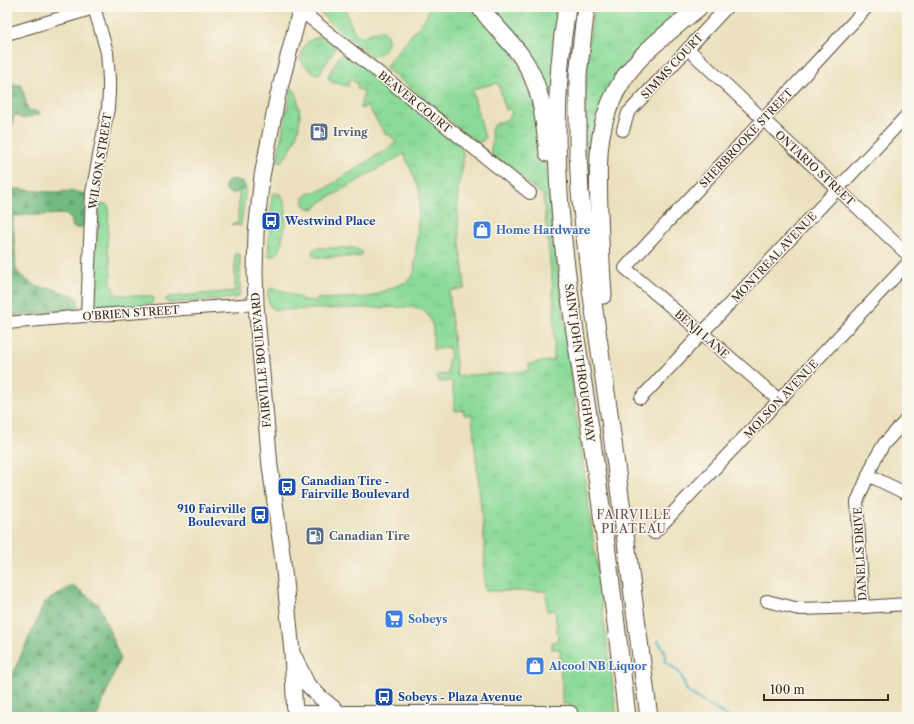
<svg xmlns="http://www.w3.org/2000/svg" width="914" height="724" font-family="'Libre Caslon Text',serif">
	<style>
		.grass { fill: url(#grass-tufts); stroke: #63825b }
		.forest { fill: url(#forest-firs); stroke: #56724f }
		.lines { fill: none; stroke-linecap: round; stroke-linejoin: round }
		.stream { stroke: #45b2c2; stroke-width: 2.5 }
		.minor-casing { stroke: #554536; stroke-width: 14 }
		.major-casing { stroke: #554536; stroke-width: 17 }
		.highway-casing { stroke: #554536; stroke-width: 19 }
		.minor { stroke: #fff; stroke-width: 12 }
		.major { stroke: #fff; stroke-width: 15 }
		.highway { stroke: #fff; stroke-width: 17 }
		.labels { text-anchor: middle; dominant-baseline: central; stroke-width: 3; stroke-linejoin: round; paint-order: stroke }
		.street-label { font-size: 11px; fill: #3b2a1e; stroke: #fbf7ec }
		.service-label { font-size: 11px; font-weight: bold; fill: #4e5e75; stroke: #fbf7ec; text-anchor: start }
		.transit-label { font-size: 11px; font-weight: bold; fill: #164399; stroke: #fbf7ec; text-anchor: start }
		.shop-label { font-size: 11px; font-weight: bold; fill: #366cbe; stroke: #fbf7ec; text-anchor: start }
		.neighbourhood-label { font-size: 12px; letter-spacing: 1px; fill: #6a5055; stroke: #fbf7ec }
	</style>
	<defs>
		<pattern id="grass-tufts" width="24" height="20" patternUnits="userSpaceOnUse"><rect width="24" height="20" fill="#8bda98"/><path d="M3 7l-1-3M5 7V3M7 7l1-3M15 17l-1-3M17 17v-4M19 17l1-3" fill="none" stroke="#79bb83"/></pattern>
		<pattern id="forest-firs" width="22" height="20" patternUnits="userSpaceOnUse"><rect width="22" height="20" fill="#70ba80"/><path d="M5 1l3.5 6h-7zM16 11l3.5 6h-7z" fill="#5d9768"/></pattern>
	</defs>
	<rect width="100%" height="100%" fill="#fbf7ec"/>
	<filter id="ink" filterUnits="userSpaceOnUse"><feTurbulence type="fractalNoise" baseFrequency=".025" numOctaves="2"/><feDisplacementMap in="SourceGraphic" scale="8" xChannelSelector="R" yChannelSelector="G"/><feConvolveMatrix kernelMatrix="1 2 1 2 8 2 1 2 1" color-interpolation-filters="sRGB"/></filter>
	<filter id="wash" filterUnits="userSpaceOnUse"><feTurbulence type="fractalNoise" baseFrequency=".012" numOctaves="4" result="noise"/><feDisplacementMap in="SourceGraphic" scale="16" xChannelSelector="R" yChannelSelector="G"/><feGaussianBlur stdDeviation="0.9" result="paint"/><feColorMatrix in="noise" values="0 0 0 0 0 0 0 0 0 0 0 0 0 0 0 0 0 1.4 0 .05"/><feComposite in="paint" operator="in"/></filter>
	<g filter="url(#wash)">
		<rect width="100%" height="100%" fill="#ebe1be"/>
		<g class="grass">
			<path d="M318,7H345C348,15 350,27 356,33C365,41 374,28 383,31C385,32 386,34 387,36C392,46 380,57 370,56L327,20L320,12Z"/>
			<path d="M429,7H474L513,52L540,112L546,162L552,224L569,360L617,717H571L570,704H562V679L561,678L560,649H552V642L558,640L555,610L547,611L546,591H488L485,589L484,569L485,549L472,415H464V410L455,411L452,381L438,382L437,375L448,374V359L451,358L449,347L433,350C433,332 436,310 412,307L275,310C267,306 268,300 268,292L270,289C285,288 289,295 301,298L302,300L316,301V299L370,297L406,282L412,277L414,273L420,201L419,189L404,154L323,201L315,209C303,209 300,201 308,193L317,191L326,188L396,143L390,134L387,136L367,106L362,109L360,108L364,91L357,89L358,83L349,80L348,86L332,82L329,80L328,76L339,57L342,54L346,53L458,144C470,156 459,175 458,190C456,223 462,256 465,288L449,291L457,376L529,371V364L554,360V307L552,280L543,195L493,156C489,151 491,150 492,144C494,139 489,133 492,128C494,122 504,123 508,118C510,117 511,114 512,113L511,109L506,110L498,83L472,89L485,138L483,141L478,142L474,141L385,67L424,20L427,15Z"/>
			<polygon points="484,7 503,7 513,9 522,9 532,7 564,7 554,115"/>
			<polygon points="594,7 693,7 640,52 594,167 586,167 585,93 589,40"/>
			<path d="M322,37L331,41L336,45V47L321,72L318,74C311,73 304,65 300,59C303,46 307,38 322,37Z"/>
			<path d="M292,88C297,91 297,96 298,102C299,107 300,113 300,118C299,133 292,151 281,162L277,161L286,113Z"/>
			<polygon points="246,187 241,226 232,225 231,224 238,223 239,193 236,192 238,190 242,190"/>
			<path d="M275,193L280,194C290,206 285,225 282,239C282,243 281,248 279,251C277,254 275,256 272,257L268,255L272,194Z"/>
			<path d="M102,204C105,203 108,204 109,208L107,249L110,260L111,282L113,290L116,294L121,295L150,296L153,297L154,300L152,303L150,304L100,308C95,307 93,305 92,299L99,209L100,206Z"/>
			<polygon points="317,248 353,248 361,251 363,254 360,256 355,257 315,257 313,255 312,252 314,249"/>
			<polygon points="235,254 240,254 240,293 239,296 236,298 169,303 166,301 166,299 168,297 235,291"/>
		</g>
		<g class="forest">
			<polygon points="12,82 13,86 21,84 28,110 39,112 40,114 22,119 16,115 14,116 12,126 7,128 7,83"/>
			<path d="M231,179L240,181L245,185V188L242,190H238L234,194C223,193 222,184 231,179Z"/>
			<path d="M7,188L51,192L72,191L86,194L83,226C81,229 76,228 73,227L71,219L66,214L13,216L16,270C21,277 33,285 41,288C45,289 47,288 51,288C54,289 57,290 60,291C69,294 80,294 78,307L75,310L71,311L7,316Z"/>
			<polygon points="73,585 99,605 120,658 97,717 7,717 7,686 45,602"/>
		</g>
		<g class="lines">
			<path class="stream" d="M658,641C662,647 668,653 665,661C670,665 679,670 682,677C684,682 684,687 688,692L728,717"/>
		</g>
	</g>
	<g filter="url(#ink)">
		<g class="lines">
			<defs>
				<g id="minor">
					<polyline points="300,10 530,193"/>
					<polyline points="7,34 94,8"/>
					<polyline points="688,49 907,254"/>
					<polyline points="623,130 628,113 727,7"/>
					<polyline points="87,316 92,193 108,108 109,92 109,79 107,52 94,7"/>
					<polyline points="7,323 84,316 256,304"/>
					<polyline points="641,398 907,115"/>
					<path d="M779,400L702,333L625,268C705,181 787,95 867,7"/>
					<polyline points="868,475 905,493 907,493"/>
					<polyline points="654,533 907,264"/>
					<polyline points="767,601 799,609 863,607 907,604"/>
					<polyline points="863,607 857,502 875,459 884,444 907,419"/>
					<polyline points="295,712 571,712"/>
				</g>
				<g id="major">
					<polyline points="295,658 307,684 320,697 338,712 330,717"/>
					<polyline points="295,717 292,652 283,561 270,466 256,304 255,272 256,233 262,176 277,99 301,7"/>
				</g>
				<g id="highway">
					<path d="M480,7C492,24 509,39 521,56C542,85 544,119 548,153"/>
					<path d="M567,7C557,68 555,131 559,193C564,272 578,350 590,428C604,524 616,621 627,717"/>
					<polyline points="586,7 578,75 578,154 580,192 591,289 611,427 649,717"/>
					<path d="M603,295C601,268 600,241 599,213C598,162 594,123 624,78C643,50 673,29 699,7"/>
				</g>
			</defs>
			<use href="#minor" class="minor-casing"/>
			<use href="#major" class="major-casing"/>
			<use href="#highway" class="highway-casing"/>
			<use href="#minor" class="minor"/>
			<use href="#major" class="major"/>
			<use href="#highway" class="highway"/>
		</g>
	</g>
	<defs>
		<symbol id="fuel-square" viewBox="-11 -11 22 22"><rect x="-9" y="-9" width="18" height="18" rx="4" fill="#5c6f8a" stroke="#fbf7ec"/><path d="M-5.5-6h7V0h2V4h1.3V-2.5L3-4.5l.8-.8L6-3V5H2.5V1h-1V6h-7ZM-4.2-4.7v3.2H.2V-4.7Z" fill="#fff"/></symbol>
		<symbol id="bus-square" viewBox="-11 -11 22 22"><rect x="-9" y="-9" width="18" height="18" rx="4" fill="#1a4fb4" stroke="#fbf7ec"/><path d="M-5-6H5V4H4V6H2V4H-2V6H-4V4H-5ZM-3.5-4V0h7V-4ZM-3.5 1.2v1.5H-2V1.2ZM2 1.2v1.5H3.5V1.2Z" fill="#fff"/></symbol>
		<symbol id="shop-square" viewBox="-11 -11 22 22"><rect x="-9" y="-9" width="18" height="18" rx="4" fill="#3f7fe0" stroke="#fbf7ec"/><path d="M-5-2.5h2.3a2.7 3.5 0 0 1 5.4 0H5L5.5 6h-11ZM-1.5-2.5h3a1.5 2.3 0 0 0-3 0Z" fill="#fff"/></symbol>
		<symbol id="supermarket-square" viewBox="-11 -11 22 22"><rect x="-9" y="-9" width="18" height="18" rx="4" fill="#3f7fe0" stroke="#fbf7ec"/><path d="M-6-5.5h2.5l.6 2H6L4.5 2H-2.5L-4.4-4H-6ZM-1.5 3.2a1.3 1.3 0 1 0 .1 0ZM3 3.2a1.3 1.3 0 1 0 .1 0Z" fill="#fff"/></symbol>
	</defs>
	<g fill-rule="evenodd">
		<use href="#fuel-square" x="308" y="121" width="22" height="22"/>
		<use href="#bus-square" x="260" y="210" width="22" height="22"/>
		<use href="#shop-square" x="471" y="219" width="22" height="22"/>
		<use href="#bus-square" x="276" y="476" width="22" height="22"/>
		<use href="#bus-square" x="249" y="504" width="22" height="22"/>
		<use href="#fuel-square" x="304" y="525" width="22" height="22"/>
		<use href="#supermarket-square" x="383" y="608" width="22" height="22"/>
		<use href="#shop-square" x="524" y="655" width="22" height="22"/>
		<use href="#bus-square" x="373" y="686" width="22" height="22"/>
	</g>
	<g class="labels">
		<g class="street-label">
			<text transform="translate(672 66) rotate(-47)">SIMMS COURT</text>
			<text transform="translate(415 102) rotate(39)">BEAVER COURT</text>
			<text transform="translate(746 138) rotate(-47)">SHERBROOKE STREET</text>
			<text transform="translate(100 161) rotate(-81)">WILSON STREET</text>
			<text transform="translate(815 168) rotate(43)">ONTARIO STREET</text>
			<text transform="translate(774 257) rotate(-47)">MONTREAL AVENUE</text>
			<text transform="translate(131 313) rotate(-4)">O'BRIEN STREET</text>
			<text transform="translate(702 334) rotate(41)">BENJI LANE</text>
			<text transform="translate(261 360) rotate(-95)">FAIRVILLE BOULEVARD</text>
			<text transform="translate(580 363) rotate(82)">SAINT JOHN THROUGHWAY</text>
			<text transform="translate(781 399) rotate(-47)">MOLSON AVENUE</text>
			<text transform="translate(860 554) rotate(-93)">DANELLS DRIVE</text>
		</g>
		<g class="service-label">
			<text x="333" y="132">Irving</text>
			<text x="329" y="536">Canadian Tire</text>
		</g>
		<g class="transit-label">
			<text x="285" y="221">Westwind Place</text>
			<text x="301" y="481">Canadian Tire -<tspan x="301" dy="13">Fairville Boulevard</tspan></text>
			<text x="246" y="509" text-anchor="end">910 Fairville<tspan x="246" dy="13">Boulevard</tspan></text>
			<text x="398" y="697">Sobeys - Plaza Avenue</text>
		</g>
		<g class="shop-label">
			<text x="496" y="230">Home Hardware</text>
			<text x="408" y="619">Sobeys</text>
			<text x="549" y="666">Alcool NB Liquor</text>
		</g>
		<g class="neighbourhood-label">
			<text x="634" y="514">FAIRVILLE<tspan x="634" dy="14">PLATEAU</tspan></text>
		</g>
	</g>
	<rect width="914" height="724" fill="none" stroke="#fbf7ec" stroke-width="24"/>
	<path d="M764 694v6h124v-6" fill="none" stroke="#3b2a1e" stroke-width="2"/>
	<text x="770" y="694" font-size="12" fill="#3b2a1e" stroke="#fbf7ec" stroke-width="3" paint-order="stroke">100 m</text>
</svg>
